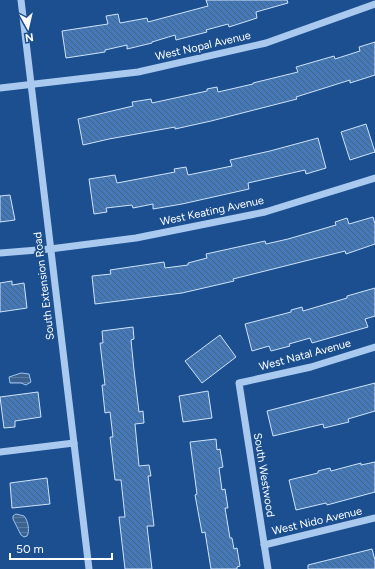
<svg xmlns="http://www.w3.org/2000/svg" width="375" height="569" font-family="Figtree,sans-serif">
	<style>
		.water { fill: url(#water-rules); stroke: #9cc4f0 }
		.building { fill: url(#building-back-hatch); stroke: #cfe3fa }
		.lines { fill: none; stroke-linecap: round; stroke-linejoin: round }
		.minor { stroke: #a9c9ee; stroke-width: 7 }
		.labels { text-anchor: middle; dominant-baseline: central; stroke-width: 4; stroke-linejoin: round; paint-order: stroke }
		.street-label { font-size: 11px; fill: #fff; stroke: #1b4f8f }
	</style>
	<defs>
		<pattern id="water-rules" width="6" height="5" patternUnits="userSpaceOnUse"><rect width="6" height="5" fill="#3c6290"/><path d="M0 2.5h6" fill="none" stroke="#597aa1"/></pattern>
		<pattern id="building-back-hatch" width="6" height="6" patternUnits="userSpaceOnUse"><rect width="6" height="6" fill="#4478b7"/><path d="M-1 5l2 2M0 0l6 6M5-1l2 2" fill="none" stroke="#486282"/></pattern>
	</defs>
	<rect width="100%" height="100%" fill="#1b4f8f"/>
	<g class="water">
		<polygon points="21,373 29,374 31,382 26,385 21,383 10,383 9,377"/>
		<path d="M16,514L24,516C28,520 30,531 27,536L24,537L21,535L13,519V516Z"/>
	</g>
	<g class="building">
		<polygon points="206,0 287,0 288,3 256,12 257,18 229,27 228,24 206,30 207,32 176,40 175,35 152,42 152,43 127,49 127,45 105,50 105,52 66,58 62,31 108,24 106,16 118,14 120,23 147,18 148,22 208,6"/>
		<polygon points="375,42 375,75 350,83 350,80 296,97 297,99 211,121 175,129 175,127 109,139 83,145 78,119 133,106 132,102 151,99 152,103 207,91 207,89 217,87 218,92 253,84 253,83 298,72 296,67 334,56 335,59 360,51 359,47"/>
		<polygon points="366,124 375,152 350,160 341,132"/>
		<polygon points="318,138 326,168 306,174 305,170 248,183 249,189 182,204 153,209 153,204 133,208 132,205 106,208 107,212 94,214 89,179 115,175 117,183 175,172 174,169 186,167 188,175 232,166 230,160 270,151"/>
		<polygon points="10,195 15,220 0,222 0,196"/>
		<polygon points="373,217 375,224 375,244 346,254 345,251 233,279 234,281 182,293 95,304 92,276 111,274 110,270 164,262 165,268 188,265 188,263 207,258 206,254 265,241 266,244 288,239 336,225 335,222 347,218 349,224"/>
		<polygon points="12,281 12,285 24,283 27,308 0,312 0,283"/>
		<polygon points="375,288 375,316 365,319 368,327 312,343 310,338 289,344 290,346 271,351 269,346 252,351 245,324 291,312 291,310 302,307 303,311 347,298 347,296"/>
		<polygon points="133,327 134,339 131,340 134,370 139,412 143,411 144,423 135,424 139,466 149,465 151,476 148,476 154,526 147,526 152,569 125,569 119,517 125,517 121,480 115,480 110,437 113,437 110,412 105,413 102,385 105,385 100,343 103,343 102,331"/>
		<polygon points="220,335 236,357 202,383 185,361"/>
		<polygon points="375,383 375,411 348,419 349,422 324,428 323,424 273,436 267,411"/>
		<polygon points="208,391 212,418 183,422 179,396"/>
		<polygon points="38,392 41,417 15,421 15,427 4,428 0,397"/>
		<polygon points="216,439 217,450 220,449 223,467 219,468 222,490 225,489 228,508 225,508 230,538 232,538 234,549 237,548 240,566 237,567 237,569 211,569 205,532 202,533 195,495 197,494 190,442"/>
		<polygon points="375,462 375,492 327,505 326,503 296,510 289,480 318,473 318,471 330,468 331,471 361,463 361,465"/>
		<polygon points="47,478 50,504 12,508 10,483"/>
		<polygon points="372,549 375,560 375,569 308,569 308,565"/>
	</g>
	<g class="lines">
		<g class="minor">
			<polyline points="21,0 89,569"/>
			<polyline points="0,88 138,72 266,43 375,4"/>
			<polyline points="0,253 50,249 136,238 265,212 375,178"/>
			<polyline points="0,452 74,443"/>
			<polyline points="264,545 375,518"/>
			<polyline points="268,569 239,383 311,367 375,347"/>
		</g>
	</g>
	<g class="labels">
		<g class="street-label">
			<text transform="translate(203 46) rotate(-13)">West Nopal Avenue</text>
			<text transform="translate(212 211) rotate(-12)">West Keating Avenue</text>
			<text transform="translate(44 286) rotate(-97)">South Extension Road</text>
			<text transform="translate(305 355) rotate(-15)">West Natal Avenue</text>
			<text transform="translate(264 475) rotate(81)">South Westwood</text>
			<text transform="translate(317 521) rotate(-13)">West Nido Avenue</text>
		</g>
	</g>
	<g transform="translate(28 28) rotate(172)" stroke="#1b4f8f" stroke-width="3" paint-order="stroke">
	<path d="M0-3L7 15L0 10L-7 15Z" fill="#ffffff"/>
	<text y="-6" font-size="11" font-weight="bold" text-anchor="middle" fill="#ffffff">N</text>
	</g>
	<path d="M10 553v6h102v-6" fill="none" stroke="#ffffff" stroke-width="2"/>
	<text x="16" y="553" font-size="12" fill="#ffffff" stroke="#1b4f8f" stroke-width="3" paint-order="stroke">50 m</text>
</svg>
